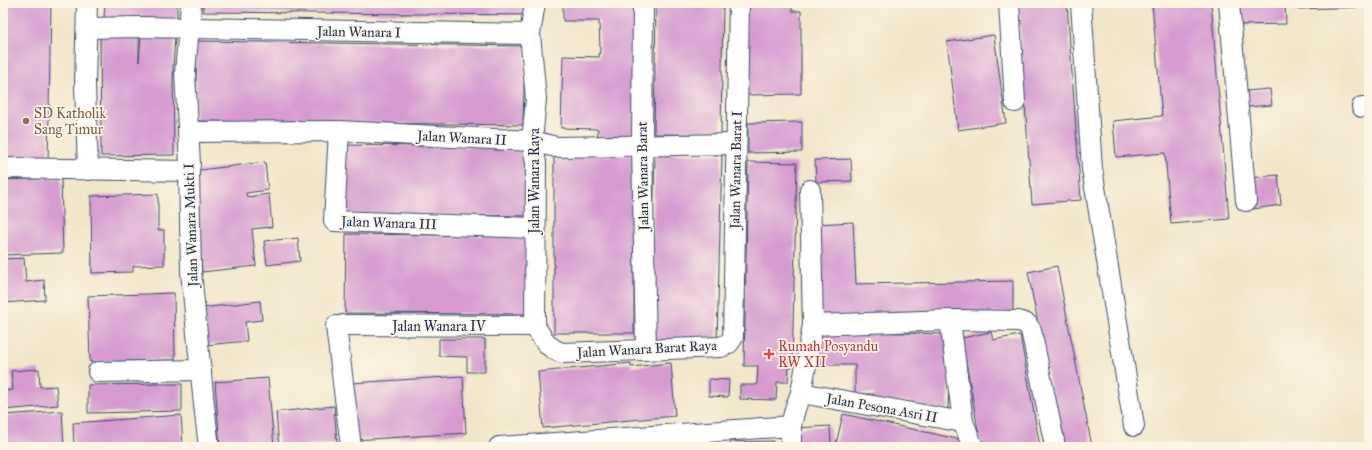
<svg xmlns="http://www.w3.org/2000/svg" width="1372" height="450" font-family="'IM FELL Great Primer',serif">
	<style>
		.building { fill: #d69cd1 }
		.lines { fill: none; stroke-linecap: round; stroke-linejoin: round }
		.street-casing { stroke: #3b4a6e; stroke-width: 22 }
		.street { stroke: #fff; stroke-width: 20 }
		.education-dot { fill: #8d6e63; stroke: #fcf5e5; stroke-width: 1.5 }
		.health-dot { fill: #e0444e; stroke: #fcf5e5; stroke-width: 1.5 }
		.labels { text-anchor: middle; dominant-baseline: central; stroke-width: 3.5; stroke-linejoin: round; paint-order: stroke }
		.street-label { font-size: 14px; fill: #1b2f5e; stroke: #fcf5e5 }
		.education-label { font-size: 14px; fill: #785e54; stroke: #fcf5e5; text-anchor: start }
		.health-label { font-size: 14px; fill: #be3a42; stroke: #fcf5e5; text-anchor: start }
	</style>
	<rect width="100%" height="100%" fill="#fcf5e5"/>
	<filter id="ink" filterUnits="userSpaceOnUse"><feTurbulence type="fractalNoise" baseFrequency=".025" numOctaves="2"/><feDisplacementMap in="SourceGraphic" scale="8" xChannelSelector="R" yChannelSelector="G"/><feConvolveMatrix kernelMatrix="1 2 1 2 8 2 1 2 1" color-interpolation-filters="sRGB"/></filter>
	<filter id="wash" filterUnits="userSpaceOnUse"><feTurbulence type="fractalNoise" baseFrequency=".012" numOctaves="4" result="noise"/><feDisplacementMap in="SourceGraphic" scale="16" xChannelSelector="R" yChannelSelector="G"/><feGaussianBlur stdDeviation="0.9" result="paint"/><feColorMatrix in="noise" values="0 0 0 0 0 0 0 0 0 0 0 0 0 0 0 0 0 1.4 0 .05"/><feComposite in="paint" operator="in"/></filter>
	<g filter="url(#wash)">
		<rect width="100%" height="100%" fill="#f2e6c9"/>
		<g id="blocks">
			<g class="building">
				<polygon points="5,3 51,3 48,162 3,162"/>
				<polygon points="105,3 177,3 177,19 104,18"/>
				<polygon points="203,3 532,3 532,15 203,12"/>
				<polygon points="563,3 636,3 633,142 597,142 598,129 561,128 563,56 599,57 600,49 599,21 563,21"/>
				<polygon points="656,3 723,3 721,135 654,134"/>
				<polygon points="746,3 792,3 792,11 801,11 801,94 747,95"/>
				<polygon points="1018,3 1067,3 1081,200 1032,204"/>
				<polygon points="1152,3 1211,3 1229,219 1171,224 1165,153 1116,157 1113,121 1162,116"/>
				<polygon points="1237,3 1285,3 1286,24 1237,25"/>
				<polygon points="1295,3 1369,3 1369,7 1295,9"/>
				<polygon points="139,35 139,62 141,36 175,37 173,68 174,155 101,156 100,36"/>
				<polygon points="994,35 1006,123 958,130 947,42"/>
				<polygon points="197,41 525,46 523,125 195,121"/>
				<polygon points="1270,89 1272,105 1247,107 1246,91"/>
				<polygon points="802,122 802,152 748,153 748,123"/>
				<polygon points="345,145 495,147 495,150 528,150 527,216 344,214"/>
				<polygon points="655,153 722,155 717,342 650,341"/>
				<rect x="554" y="155" width="80" height="178"/>
				<polygon points="851,159 852,181 816,182 815,160"/>
				<polygon points="265,162 268,190 246,193 247,197 269,194 272,227 252,229 256,266 202,272 192,171"/>
				<polygon points="748,162 797,163 792,367 789,367 788,382 777,382 776,400 740,399 740,385 757,385 757,382 758,366 744,366"/>
				<polygon points="1278,175 1281,205 1253,209 1249,178"/>
				<polygon points="61,178 63,253 3,255 3,180"/>
				<polygon points="158,194 158,230 164,230 164,265 133,266 133,272 92,273 91,196"/>
				<polygon points="853,222 856,284 1013,281 1013,313 820,317 817,224"/>
				<polygon points="346,234 527,236 526,314 345,313"/>
				<polygon points="298,238 300,261 267,265 264,241"/>
				<polygon points="24,258 26,282 44,280 45,300 3,303 3,259"/>
				<polygon points="1057,266 1092,447 1062,447 1028,272"/>
				<polygon points="174,293 175,360 90,362 88,296"/>
				<polygon points="260,301 262,320 245,322 247,341 206,345 202,308"/>
				<polygon points="816,331 947,334 950,366 948,409 909,408 909,402 874,401 874,394 855,394 855,365 815,365"/>
				<polygon points="991,332 993,340 1020,335 1040,447 981,447 962,338"/>
				<polygon points="439,339 485,339 485,372 467,372 467,357 439,356"/>
				<polygon points="631,363 631,367 671,363 675,416 543,428 538,372"/>
				<polygon points="39,369 40,387 56,386 58,405 4,410 3,391 13,390 11,371"/>
				<polygon points="463,376 466,433 354,440 351,383"/>
				<polygon points="268,378 274,447 220,447 215,382"/>
				<polygon points="709,379 729,380 728,397 709,396"/>
				<polygon points="161,384 182,384 182,411 88,413 88,385"/>
				<polygon points="334,406 337,443 295,447 279,447 276,412"/>
				<polygon points="62,411 64,447 3,447 3,415"/>
				<polygon points="843,414 962,440 960,447 849,447 836,444"/>
				<polygon points="181,415 183,447 74,447 73,423"/>
				<polygon points="830,426 831,447 796,447 795,428"/>
				<polygon points="773,441 773,447 730,447 730,442"/>
			</g>
		</g>
	</g>
	<g filter="url(#ink)">
		<use href="#blocks" fill-opacity="0" stroke="#3b4a6e" stroke-width="1"/>
		<g class="lines">
			<defs>
				<g id="street">
					<polyline points="87,3 85,85 88,170"/>
					<polyline points="191,3 185,73 190,164 189,171 191,272 204,405 209,447"/>
					<path d="M535,3L530,34L536,99L532,141L536,163L535,326C542,338 549,350 563,353L721,347L729,343L733,337L739,3"/>
					<polyline points="643,3 642,146 646,349"/>
					<polyline points="1009,3 1015,102"/>
					<polyline points="1081,3 1092,169 1134,426"/>
					<polyline points="1229,3 1246,201"/>
					<polyline points="87,28 139,27 530,34"/>
					<polyline points="1362,107 1369,107"/>
					<polyline points="339,131 334,221 535,228"/>
					<polyline points="188,132 339,131 532,141 556,147 736,144"/>
					<polyline points="3,168 189,171"/>
					<polyline points="950,320 963,422 973,447"/>
					<polyline points="343,325 535,326"/>
					<polyline points="813,325 950,320 1019,321 1027,324 1031,330 1054,441 1054,447"/>
					<polyline points="336,326 351,447"/>
					<polyline points="98,372 201,370"/>
					<polyline points="801,393 963,422"/>
					<polyline points="791,426 791,447"/>
					<polyline points="499,447 791,426 795,409 801,393 813,325 810,190"/>
				</g>
			</defs>
			<use href="#street" class="street-casing"/>
			<use href="#street" class="street"/>
		</g>
	</g>
	<circle class="education-dot" cx="26" cy="121" r="4"/>
	<path class="health-dot" d="M767 348h4v4h4v4h-4v4h-4v-4h-4v-4h4z"/>
	<g class="labels">
		<g class="street-label">
			<text transform="translate(359 32) rotate(1)">Jalan Wanara I</text>
			<text transform="translate(462 138) rotate(3)">Jalan Wanara II</text>
			<text transform="translate(736 170) rotate(-89)">Jalan Wanara Barat I</text>
			<text transform="translate(643 176) rotate(-91)">Jalan Wanara Barat</text>
			<text transform="translate(534 181) rotate(-90)">Jalan Wanara Raya</text>
			<text transform="translate(389 223) rotate(2)">Jalan Wanara III</text>
			<text transform="translate(191 225) rotate(-92)">Jalan Wanara Mukti I</text>
			<text x="439" y="326">Jalan Wanara IV</text>
			<text transform="translate(647 349) rotate(-3)">Jalan Wanara Barat Raya</text>
			<text transform="translate(882 408) rotate(10)">Jalan Pesona Asri II</text>
		</g>
		<g class="education-label">
			<text x="34" y="113">SD Katholik<tspan x="34" dy="16">Sang Timur</tspan></text>
		</g>
		<g class="health-label">
			<text x="778" y="346">Rumah Posyandu<tspan x="778" dy="16">RW XII</tspan></text>
		</g>
	</g>
	<rect width="1372" height="450" fill="none" stroke="#fcf5e5" stroke-width="16"/>
</svg>
